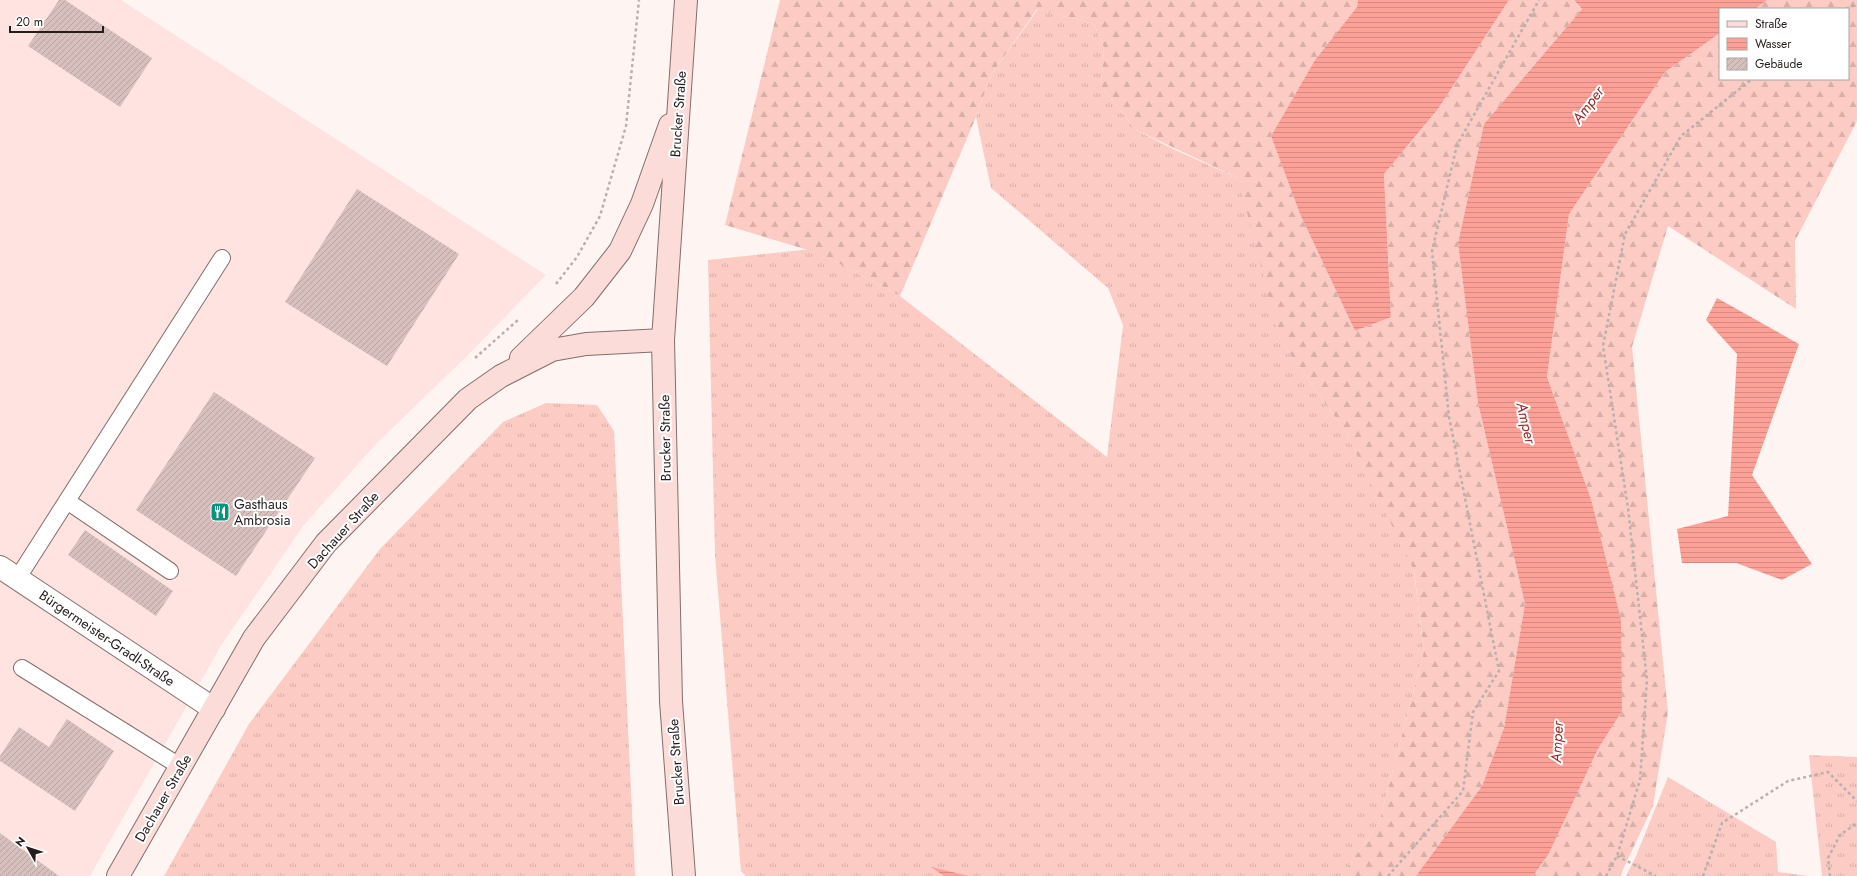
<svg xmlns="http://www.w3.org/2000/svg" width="1857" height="876" font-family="Jost,sans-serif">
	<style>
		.built { fill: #fee3e0 }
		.grass { fill: url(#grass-tufts) }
		.forest { fill: url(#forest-firs) }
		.water { fill: url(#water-rules) }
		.building { fill: url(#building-hatch) }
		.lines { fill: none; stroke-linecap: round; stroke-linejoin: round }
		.lane-casing { stroke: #836e6c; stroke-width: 18 }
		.street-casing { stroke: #836e6c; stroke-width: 24 }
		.secondary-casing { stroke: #836e6c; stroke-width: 24 }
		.path { stroke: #b9b0ae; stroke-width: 2.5; stroke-dasharray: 3 3; stroke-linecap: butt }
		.lane { stroke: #fff; stroke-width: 16 }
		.street { stroke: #fff; stroke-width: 22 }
		.secondary { stroke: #fbdcd9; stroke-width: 22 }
		.labels { text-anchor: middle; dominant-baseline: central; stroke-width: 4; stroke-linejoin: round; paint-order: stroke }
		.street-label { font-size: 14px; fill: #251d1c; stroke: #fff }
		.poi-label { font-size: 14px; fill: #251d1c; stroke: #fff; text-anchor: start }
		.water-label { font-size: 15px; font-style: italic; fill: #952c28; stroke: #fff }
	</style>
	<defs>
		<pattern id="grass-tufts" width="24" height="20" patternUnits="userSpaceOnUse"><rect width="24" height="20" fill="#fbcbc4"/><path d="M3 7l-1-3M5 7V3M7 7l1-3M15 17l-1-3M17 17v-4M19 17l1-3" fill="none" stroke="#d7aea8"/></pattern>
		<pattern id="forest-firs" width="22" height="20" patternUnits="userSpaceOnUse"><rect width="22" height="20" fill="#fbcbc4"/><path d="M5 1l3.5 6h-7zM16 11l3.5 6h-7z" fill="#d7aea8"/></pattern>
		<pattern id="water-rules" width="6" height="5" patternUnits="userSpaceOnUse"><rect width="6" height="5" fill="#fca197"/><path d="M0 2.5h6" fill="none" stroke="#d88a82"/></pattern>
		<pattern id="building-hatch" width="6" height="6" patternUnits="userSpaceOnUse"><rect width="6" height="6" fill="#d6bfbc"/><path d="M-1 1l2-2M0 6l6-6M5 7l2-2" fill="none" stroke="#b8a4a1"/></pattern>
	</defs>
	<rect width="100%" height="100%" fill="#fef5f3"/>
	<polygon class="built" points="0,0 121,0 546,275 468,355 376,444 304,525 222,644 90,876 0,876"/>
	<g class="grass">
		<polygon points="1038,9 1094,24 1104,48 1101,86 1136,130 1175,150 1238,178 1258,240 1280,340 1345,431 1413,564 1424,651 1379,823 1341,876 746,876 741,871 715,555 708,260 812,249 900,296 1107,457 1123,325 1108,288 991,188 976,117 991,75"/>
		<polygon points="546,403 597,405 614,431 635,876 164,876 249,724 380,549 503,422"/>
		<polygon points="1809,755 1857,757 1857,876 1822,876"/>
		<polygon points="1668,777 1776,842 1778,872 1809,876 1626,876 1636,856"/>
	</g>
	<g class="forest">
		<polygon points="780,0 1358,0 1357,7 1315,60 1271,136 1300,214 1355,331 1391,317 1384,174 1438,109 1509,0 1574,0 1582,9 1484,124 1458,243 1478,403 1525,604 1504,728 1482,786 1416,876 1341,876 1379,823 1424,651 1414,570 1345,431 1280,340 1238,178 1136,130 1101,86 1104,48 1094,24 1037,9 991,75 976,117 900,296 821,254 725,225"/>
		<polygon points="1767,0 1857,0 1857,121 1795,241 1796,309 1668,226 1632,347 1668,712 1653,806 1620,876 1533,876 1546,858 1598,749 1622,711 1591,499 1547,377 1569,214 1665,72 1720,33 1720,79 1848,79 1848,9 1755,9"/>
	</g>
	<g class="water">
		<polygon points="1358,0 1509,0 1438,109 1384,174 1391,317 1355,331 1300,214 1271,136 1315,60 1357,7"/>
		<polygon points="1574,0 1767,0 1755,9 1720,9 1720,33 1665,72 1569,214 1547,377 1591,499 1621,620 1622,711 1598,749 1548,855 1533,876 1416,876 1482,786 1504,728 1525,604 1478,403 1458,243 1484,124 1582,9"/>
		<polygon points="1717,298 1799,344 1752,475 1812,564 1782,580 1736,563 1682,563 1677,529 1728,516 1737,354 1706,320"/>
		<polygon points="931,867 969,876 970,876 944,876"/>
	</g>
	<g class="building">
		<polygon points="59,0 65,0 152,58 120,107 28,46"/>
		<polygon points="357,189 459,254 387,366 285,302"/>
		<polygon points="214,392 315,458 236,576 136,510"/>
		<polygon points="85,530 173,591 156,616 68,555"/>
		<polygon points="67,719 114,751 75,811 0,761 0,756 19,727 49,747"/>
		<polygon points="0,833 59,876 0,876"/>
	</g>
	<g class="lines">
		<defs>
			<g id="lane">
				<polyline points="67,501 170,571"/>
				<polyline points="17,579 222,258"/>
				<polyline points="22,668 181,767"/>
			</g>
			<polyline id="street" points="0,567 214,709"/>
			<g id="secondary">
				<polyline points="521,358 584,297 620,251 642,204 670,125"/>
				<polyline points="118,876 254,638 326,543 468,399 501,376 552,350 586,344 663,340"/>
				<polyline points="684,876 671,701 663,340 686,0"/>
			</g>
		</defs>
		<use href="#lane" class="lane-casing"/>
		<use href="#street" class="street-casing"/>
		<use href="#secondary" class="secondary-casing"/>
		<g class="path">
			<polyline points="1846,9 1857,4"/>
			<polyline points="556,284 577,257 600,216 626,126 639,0"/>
			<polyline points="475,358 518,320"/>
			<polyline points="1617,856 1656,876"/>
			<polyline points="1388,876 1463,791 1473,712 1499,671 1449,417 1432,251 1457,145 1539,0"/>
			<polyline points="1606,876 1617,856 1640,780 1647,680 1628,508 1603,346 1625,234 1681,136 1752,79"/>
			<polyline points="1703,876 1722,823 1788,781 1828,772 1857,801"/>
			<polyline points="1830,876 1828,858 1840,835 1857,823"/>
		</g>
		<use href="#lane" class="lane"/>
		<use href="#street" class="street"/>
		<use href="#secondary" class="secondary"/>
	</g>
	<defs>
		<symbol id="restaurant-square" viewBox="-11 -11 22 22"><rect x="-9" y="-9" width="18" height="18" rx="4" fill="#0c927c" stroke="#fff"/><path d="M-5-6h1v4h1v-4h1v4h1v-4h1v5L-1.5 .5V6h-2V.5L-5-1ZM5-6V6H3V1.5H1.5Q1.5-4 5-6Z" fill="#fff"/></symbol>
	</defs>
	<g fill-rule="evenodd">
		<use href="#restaurant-square" x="209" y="501" width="22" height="22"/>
	</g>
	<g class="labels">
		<g class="street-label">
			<text transform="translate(678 114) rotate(-86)">Brucker Straße</text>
			<text transform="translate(665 438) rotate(-91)">Brucker Straße</text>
			<text transform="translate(343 530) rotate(-48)">Dachauer Straße</text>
			<text transform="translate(107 638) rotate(34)">Bürgermeister-Gradl-Straße</text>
			<text transform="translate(676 762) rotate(-94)">Brucker Straße</text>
			<text transform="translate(163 798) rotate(-60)">Dachauer Straße</text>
		</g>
		<g class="poi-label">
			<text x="234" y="504">Gasthaus<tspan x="234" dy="16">Ambrosia</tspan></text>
		</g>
		<g class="water-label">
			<text transform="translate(1588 105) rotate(-53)">Amper</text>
			<text transform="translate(1526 423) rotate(77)">Amper</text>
			<text transform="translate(1557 742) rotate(-87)">Amper</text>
		</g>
	</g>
	<rect x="1719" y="8" width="130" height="72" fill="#ffffff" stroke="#a8a5a4"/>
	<rect x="1727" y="21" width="20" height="6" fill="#fbdcd9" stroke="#a8a5a4"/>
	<text x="1755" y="28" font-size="12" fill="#251d1c">Straße</text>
	<rect x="1727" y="38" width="20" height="12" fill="url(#water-rules)" stroke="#a8a5a4"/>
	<text x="1755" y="48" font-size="12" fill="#251d1c">Wasser</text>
	<rect x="1727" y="58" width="20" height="12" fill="url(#building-hatch)" stroke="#a8a5a4"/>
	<text x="1755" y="68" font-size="12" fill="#251d1c">Gebäude</text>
	<g transform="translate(28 848) rotate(309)" stroke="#ffffff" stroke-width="3" paint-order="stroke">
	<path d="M0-3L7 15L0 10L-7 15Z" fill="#251d1c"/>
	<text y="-6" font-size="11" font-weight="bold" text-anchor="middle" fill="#251d1c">N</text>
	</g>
	<path d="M10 26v6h93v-6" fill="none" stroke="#251d1c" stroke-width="2"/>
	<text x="16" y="26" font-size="12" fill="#251d1c" stroke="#ffffff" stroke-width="3" paint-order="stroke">20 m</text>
</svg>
